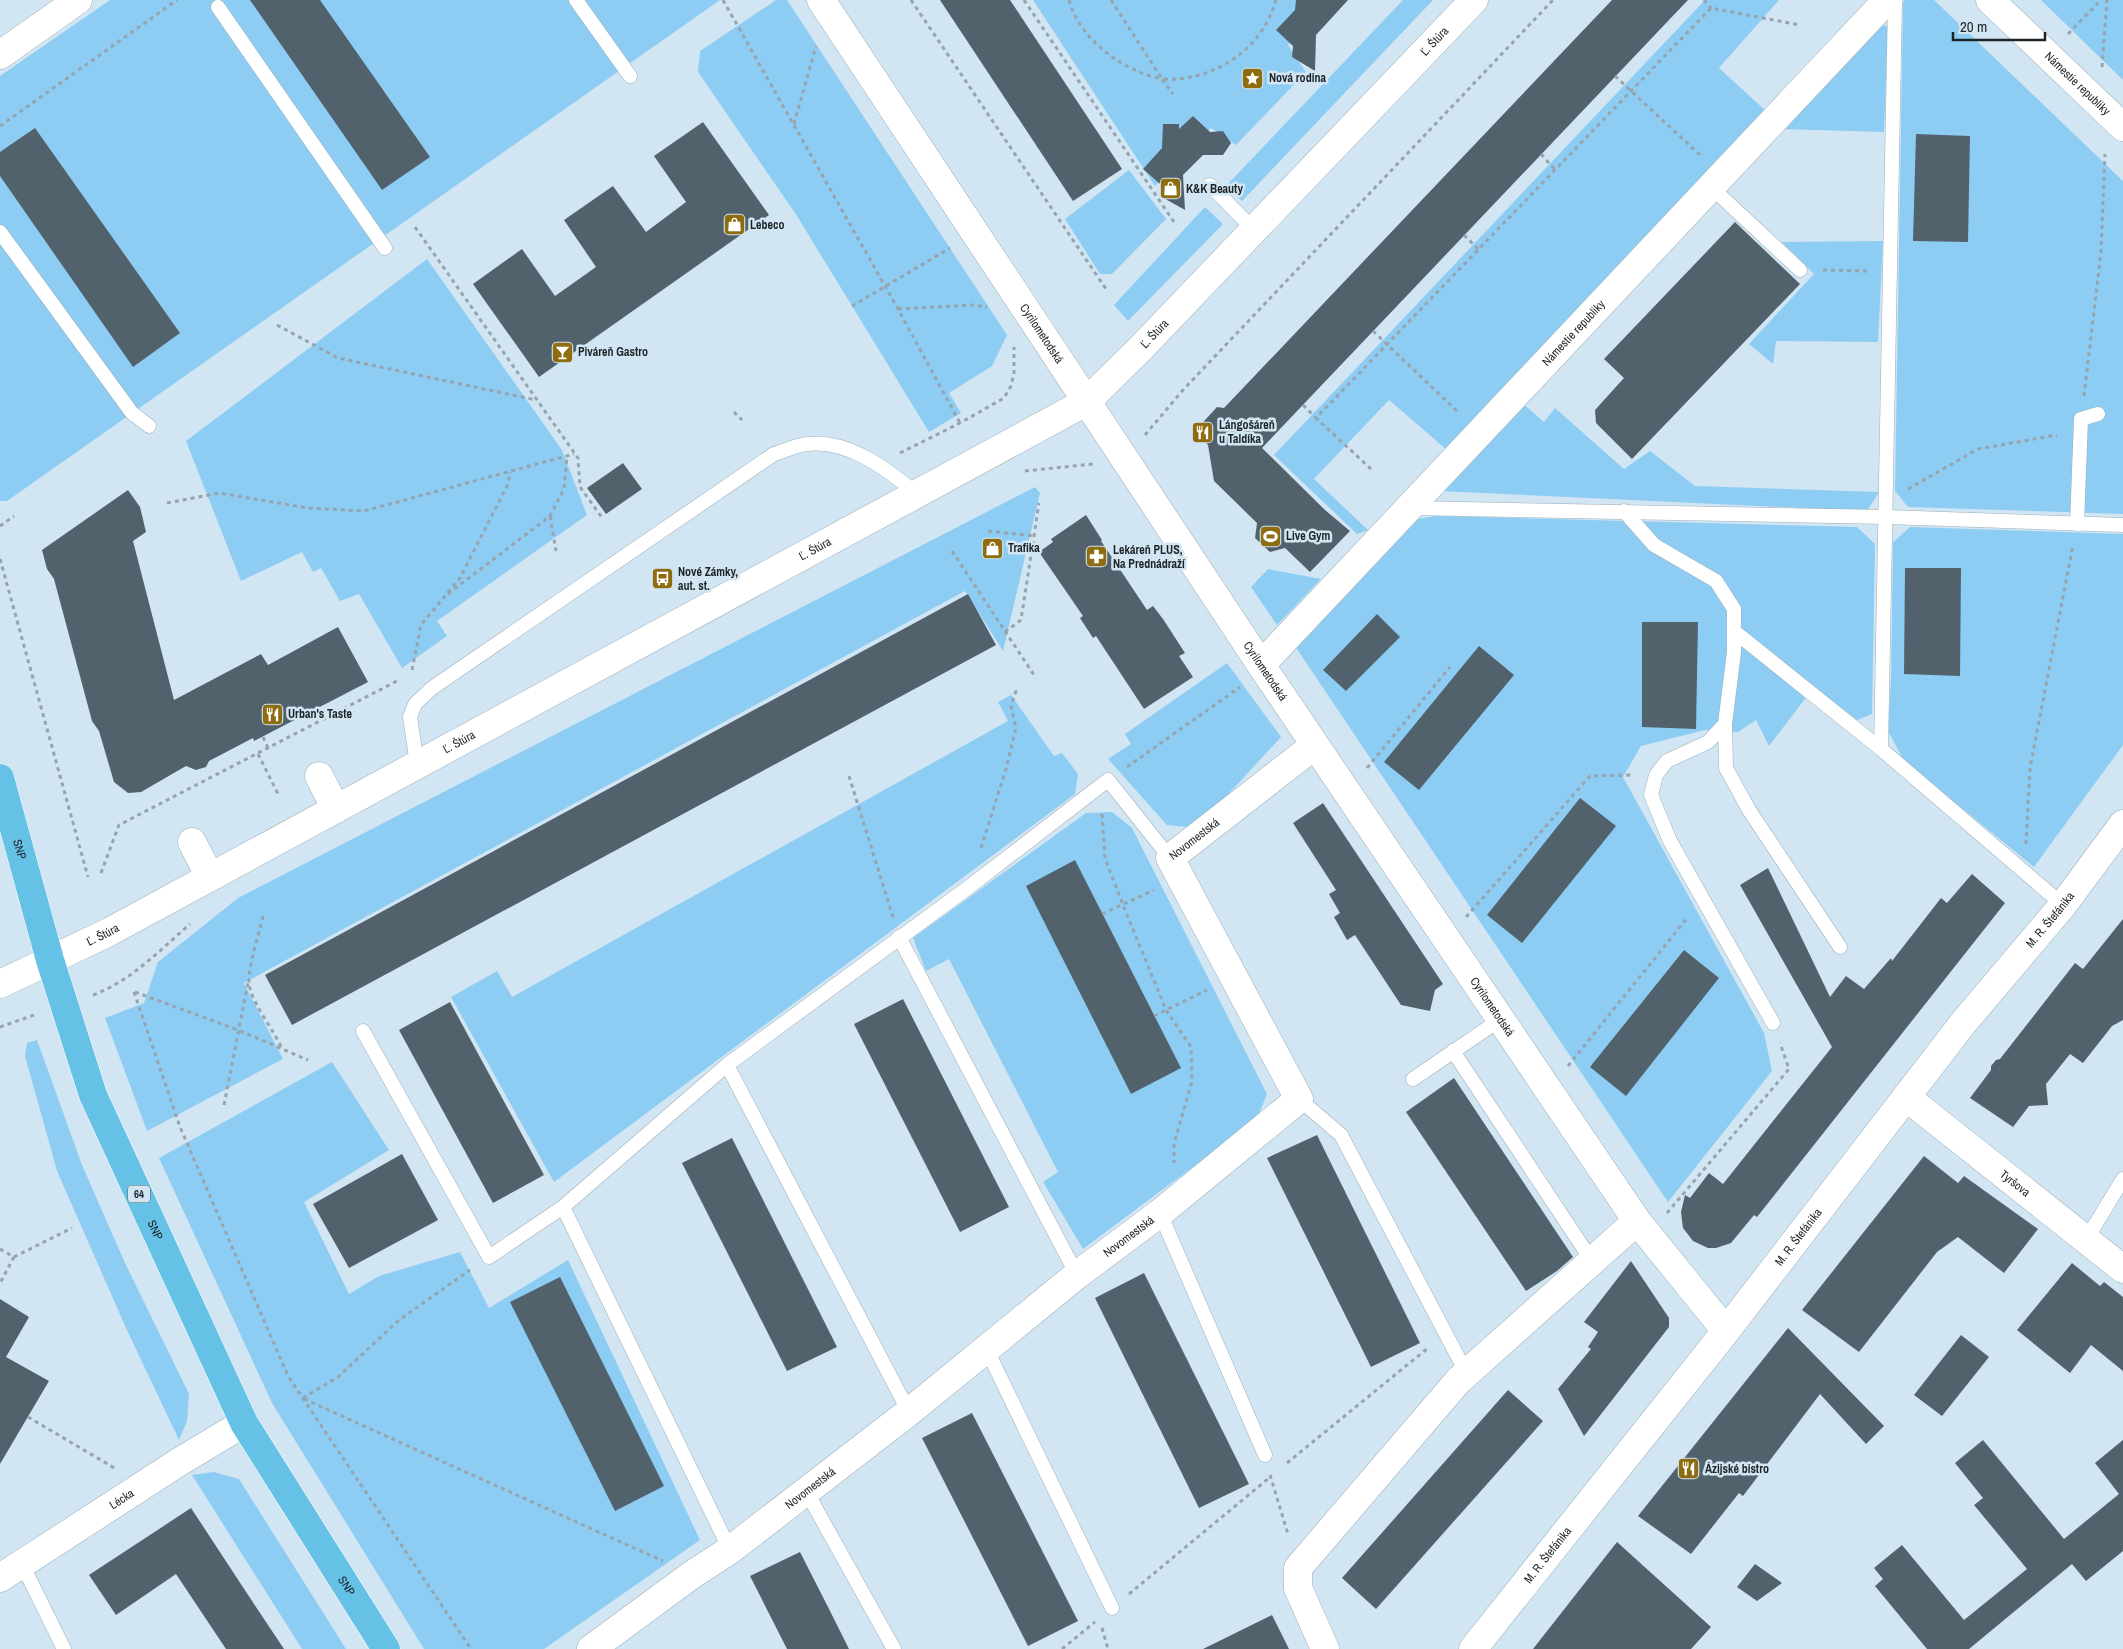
<svg xmlns="http://www.w3.org/2000/svg" width="2123" height="1649" font-family="'Archivo Narrow',sans-serif">
	<style>
		.green { fill: #8ecdf3 }
		.building { fill: #52626d }
		.lines { fill: none; stroke-linecap: round; stroke-linejoin: round }
		.service-casing { stroke: #9cafbb; stroke-width: 15 }
		.minor-casing { stroke: #9cafbb; stroke-width: 29 }
		.tertiary-casing { stroke: #9cafbb; stroke-width: 29 }
		.primary-casing { stroke: #fff; stroke-width: 29 }
		.path { stroke: #95a4ae; stroke-width: 3; stroke-dasharray: 4 4; stroke-linecap: butt }
		.service { stroke: #fff; stroke-width: 14 }
		.minor { stroke: #fff; stroke-width: 28 }
		.tertiary { stroke: #fff; stroke-width: 28 }
		.primary { stroke: #66c1e6; stroke-width: 28 }
		.labels { text-anchor: middle; dominant-baseline: central; stroke-width: 5; stroke-linejoin: round; paint-order: stroke }
		.shield { fill: #d2e5f2; stroke: #535e65; stroke-width: 1 }
		.shield-label { font-size: 11px; font-weight: bold; fill: #1d2428 }
		.street-label { font-size: 12px; fill: #1d2428; stroke: #d2e5f2 }
		.poi-label { font-size: 12px; font-weight: bold; fill: #1d2428; stroke: #d2e5f2; text-anchor: start }
	</style>
	<rect width="100%" height="100%" fill="#d2e5f2"/>
	<g class="green">
		<polygon points="110,0 720,0 7,501 0,501 0,76"/>
		<polygon points="776,0 787,0 1007,335 992,366 949,393 961,413 929,432 797,216 698,72 700,51"/>
		<polygon points="1033,0 1330,0 1288,45 1306,72 1236,145 1211,128 1155,186"/>
		<polygon points="1403,0 1433,0 1242,201 1226,186"/>
		<polygon points="1705,0 1779,0 1719,68 1766,111 1447,450 1389,400 1314,479 1368,530 1357,534 1274,455"/>
		<polygon points="1905,0 1934,0 2123,181 2123,514 1908,507 1895,491 1903,2"/>
		<polygon points="2041,0 2123,0 2123,80"/>
		<polygon points="1880,25 1888,26 1884,132 1781,129"/>
		<polygon points="1129,170 1166,219 1112,274 1100,274 1065,219"/>
		<polygon points="1205,207 1223,224 1128,321 1114,305"/>
		<polygon points="1883,241 1878,342 1776,341 1773,364 1749,344 1814,274 1782,242"/>
		<polygon points="427,259 562,450 587,515 437,621 447,636 402,668 359,594 340,601 321,568 313,572 302,552 241,581 186,441"/>
		<polygon points="1520,401 1544,422 1555,408 1624,469 1650,451 1695,486 1879,492 1867,511 1438,491"/>
		<polygon points="1035,487 1040,493 1003,651 965,591 244,983 283,1059 147,1131 105,1018 144,1003 158,962 238,898"/>
		<polygon points="1436,516 1857,527 1875,544 1872,714 1857,720 1814,687 1769,746 1756,720 1738,732 1705,730 1641,746 1623,777 1764,1033 1772,1071 1668,1202 1295,646 1411,520"/>
		<polygon points="1910,527 2123,534 2123,745 2034,867 1904,761 1888,731 1891,680 1893,542"/>
		<polygon points="1268,569 1321,579 1277,625 1251,587"/>
		<polygon points="1227,663 1281,737 1197,828 1167,825 1108,759 1131,744 1125,734"/>
		<polygon points="1011,695 1054,756 1062,753 1078,774 1075,794 554,1182 451,997 497,971 512,997 1008,721 998,702"/>
		<polygon points="1112,812 1132,828 1267,1094 1257,1119 1083,1249 1043,1182 1058,1172 949,959 926,971 913,938 1086,813"/>
		<polygon points="37,1040 82,1165 125,1263 189,1394 187,1421 179,1440 126,1328 57,1171 25,1056 27,1043"/>
		<polygon points="332,1062 389,1150 304,1202 349,1294 379,1276 460,1252 489,1308 568,1260 700,1540 544,1649 424,1649 272,1403 159,1158"/>
		<polygon points="214,1472 239,1479 346,1649 302,1649 192,1475"/>
	</g>
	<g class="building">
		<polygon points="250,0 320,0 430,157 382,190"/>
		<polygon points="940,0 1010,0 1122,169 1073,201"/>
		<polygon points="1296,0 1348,0 1316,35 1315,71 1292,57 1293,46 1276,30 1295,10"/>
		<polygon points="1612,0 1688,0 1262,448 1325,510 1350,531 1310,572 1285,548 1270,552 1255,538 1257,523 1214,481 1208,445 1195,431 1217,407 1224,408"/>
		<polygon points="1193,116 1210,132 1223,131 1231,143 1223,155 1203,155 1183,175 1185,210 1160,196 1160,184 1143,169 1162,148 1163,124 1179,124 1179,129"/>
		<polygon points="703,122 769,215 539,377 473,284 522,249 555,296 596,267 564,220 613,186 646,232 686,202 654,156"/>
		<polygon points="35,128 180,333 133,367 0,176 0,152"/>
		<polygon points="1916,134 1970,136 1968,242 1913,241"/>
		<polygon points="1735,222 1800,284 1632,459 1596,423 1595,410 1624,378 1604,359"/>
		<polygon points="623,463 642,489 606,514 587,488"/>
		<polygon points="128,490 140,507 146,532 133,541 174,700 261,654 268,665 338,627 368,682 254,741 253,738 209,761 206,767 196,770 186,766 141,792 128,793 114,782 99,731 92,721 54,579 47,569 42,550"/>
		<polygon points="1086,515 1102,540 1101,541 1147,610 1153,606 1163,619 1185,653 1179,656 1193,677 1144,709 1096,636 1093,638 1080,618 1083,616 1039,552 1053,542 1051,539"/>
		<polygon points="1905,568 1961,568 1960,676 1904,674"/>
		<polygon points="968,594 996,645 292,1025 265,975"/>
		<polygon points="1377,614 1400,637 1346,691 1323,670"/>
		<polygon points="1642,622 1698,622 1696,729 1642,727"/>
		<polygon points="1479,646 1514,675 1419,790 1384,762"/>
		<polygon points="1580,798 1616,826 1522,943 1487,915"/>
		<polygon points="1323,803 1443,984 1435,990 1430,1011 1401,1005 1355,935 1347,940 1334,917 1340,913 1329,894 1336,890 1293,823"/>
		<polygon points="1075,860 1181,1068 1131,1094 1026,886"/>
		<polygon points="1768,868 1830,997 1846,976 1864,989 1891,958 1892,961 1941,898 1947,903 1972,874 2005,903 1757,1217 1754,1215 1731,1243 1716,1248 1708,1248 1693,1241 1683,1228 1681,1212 1685,1195 1690,1198 1709,1173 1723,1184 1832,1047 1740,885"/>
		<polygon points="2123,919 2123,1020 2112,1026 2083,1063 2070,1054 2046,1084 2048,1105 2029,1106 2013,1127 1970,1098 1991,1070 1991,1066 1996,1060 2000,1059 2075,963 2083,969"/>
		<polygon points="1684,950 1719,978 1626,1096 1590,1067"/>
		<polygon points="903,999 1009,1207 960,1232 854,1024"/>
		<polygon points="450,1002 544,1175 493,1203 399,1030"/>
		<polygon points="1454,1078 1573,1257 1557,1271 1526,1291 1406,1112"/>
		<polygon points="1317,1135 1420,1343 1371,1367 1267,1158"/>
		<polygon points="732,1138 837,1347 787,1371 682,1163"/>
		<polygon points="402,1154 438,1220 349,1268 313,1204"/>
		<polygon points="1924,1156 1958,1183 1964,1176 2038,1229 2004,1273 1958,1237 1937,1252 1859,1352 1802,1310"/>
		<polygon points="1631,1261 1669,1318 1669,1327 1584,1436 1558,1389 1591,1349 1588,1347 1598,1332 1584,1322"/>
		<polygon points="2072,1263 2100,1286 2104,1282 2123,1297 2123,1371 2091,1345 2070,1373 2017,1330"/>
		<polygon points="1144,1273 1249,1484 1199,1508 1095,1298"/>
		<polygon points="560,1277 664,1486 615,1511 510,1302"/>
		<polygon points="0,1299 29,1317 6,1357 49,1381 0,1464"/>
		<polygon points="1788,1328 1884,1426 1866,1444 1820,1394 1743,1496 1739,1493 1691,1554 1638,1516"/>
		<polygon points="1961,1335 1989,1357 1942,1416 1914,1395"/>
		<polygon points="1508,1390 1543,1421 1376,1609 1342,1578"/>
		<polygon points="972,1413 1078,1621 1028,1646 922,1438"/>
		<polygon points="1983,1440 2064,1539 2119,1494 2095,1463 2123,1440 2123,1551 2086,1581 2072,1564 1969,1649 1927,1649 1875,1586 1883,1579 1874,1568 1902,1545 1964,1620 2027,1569 1974,1505 1983,1498 1955,1463"/>
		<polygon points="191,1508 258,1610 284,1649 226,1649 176,1574 116,1615 89,1575"/>
		<polygon points="1617,1542 1711,1627 1691,1649 1533,1649"/>
		<polygon points="800,1552 830,1611 849,1649 787,1649 750,1576"/>
		<polygon points="1755,1564 1782,1583 1757,1601 1737,1587"/>
		<polygon points="1272,1615 1289,1649 1203,1649"/>
	</g>
	<g class="lines">
		<defs>
			<g id="service">
				<polyline points="576,0 630,76"/>
				<polyline points="1895,0 1881,749 2063,905"/>
				<polyline points="218,7 385,248"/>
				<polyline points="1210,185 1254,230"/>
				<polyline points="1711,187 1800,270"/>
				<polyline points="0,232 132,413 149,426"/>
				<polyline points="1409,508 1886,517 2123,525"/>
				<polyline points="1624,511 1654,545 1716,581 1734,609 1734,652 1725,724 1726,768 1749,810 1840,947"/>
				<polyline points="2077,524 2081,419 2098,414"/>
				<polyline points="1735,632 1881,749"/>
				<polyline points="1725,724 1708,742 1667,761 1656,775 1651,795 1670,841 1773,1023"/>
				<path d="M417,764L410,717L415,704L432,688L774,454C785,451 796,445 807,444C848,439 887,469 917,494"/>
				<polyline points="899,937 1077,1275"/>
				<polyline points="363,1031 489,1257 563,1207 727,1065 969,887 1108,780 1170,858"/>
				<polyline points="1453,1051 1592,1261"/>
				<polyline points="727,1065 909,1412"/>
				<polyline points="1413,1079 1501,1019"/>
				<polyline points="1299,1099 1341,1135 1467,1374"/>
				<polyline points="563,1207 730,1550"/>
				<polyline points="1160,1213 1265,1455"/>
				<polyline points="2086,1240 2123,1179"/>
				<polyline points="987,1350 1112,1608"/>
				<polyline points="806,1491 894,1649"/>
				<polyline points="22,1564 64,1649"/>
			</g>
			<g id="minor">
				<path id="s1" d="M821,0L1261,665L1637,1221L1726,1331"/>
				<path id="s2" d="M1990,0L2123,127"/>
				<polyline points="0,55 78,0"/>
				<path id="s3" d="M1261,665L1887,0"/>
				<polyline points="319,776 336,809"/>
				<polyline points="192,842 210,877"/>
				<path id="s4" d="M0,984L109,932L1086,402L1139,350L1474,0"/>
				<path id="s5" d="M1906,1097L2123,1269"/>
				<path id="s6" d="M0,1578L179,1462L244,1423"/>
				<path id="s7" d="M591,1649L693,1574L730,1550L909,1412L1077,1275L1160,1213L1299,1099L1170,858L1315,745"/>
				<polyline points="1325,1649 1298,1588 1298,1568 1458,1381 1637,1221"/>
			</g>
			<g id="tertiary">
				<path id="s8" d="M1473,1649L1726,1331L1964,1022L2063,905L2123,824"/>
			</g>
			<g id="primary">
				<path id="s9" d="M0,778L50,960L93,1095L244,1423L386,1649"/>
			</g>
		</defs>
		<use href="#service" class="service-casing"/>
		<use href="#minor" class="minor-casing"/>
		<use href="#tertiary" class="tertiary-casing"/>
		<use href="#primary" class="primary-casing"/>
		<g class="path">
			<polyline points="723,0 898,309 960,423"/>
			<polyline points="911,0 1108,292"/>
			<polyline points="1024,0 1174,222"/>
			<path d="M1069,0C1080,40 1123,71 1162,79L1173,94"/>
			<path d="M1111,0L1162,79C1213,82 1262,50 1276,0"/>
			<polyline points="1704,0 1711,8"/>
			<polyline points="2068,34 2101,0"/>
			<polyline points="2102,67 2107,0"/>
			<polyline points="1615,76 1701,156"/>
			<polyline points="794,124 816,46"/>
			<polyline points="0,126 177,0"/>
			<polyline points="1541,154 1555,170"/>
			<polyline points="415,227 578,458 580,487 603,519"/>
			<polyline points="1464,235 1479,250"/>
			<polyline points="1823,270 1867,271"/>
			<polyline points="852,306 950,248"/>
			<polyline points="898,309 973,305 987,307"/>
			<polyline points="277,325 338,358 536,400"/>
			<polyline points="1373,331 1458,412"/>
			<polyline points="2084,396 2101,252 2105,154"/>
			<polyline points="1303,405 1316,418"/>
			<polyline points="734,412 742,420"/>
			<polyline points="1145,435 1183,390 1553,0"/>
			<polyline points="900,453 960,423 1004,398 1011,386 1014,373 1014,347"/>
			<polyline points="1371,469 1316,418 1711,8 1800,25"/>
			<polyline points="1025,471 1093,464"/>
			<polyline points="1908,489 1978,449 2057,435"/>
			<polyline points="167,503 219,493 308,508 364,511 574,454"/>
			<polyline points="550,516 556,551"/>
			<polyline points="0,526 14,516"/>
			<polyline points="988,531 1034,536"/>
			<polyline points="952,551 1036,678"/>
			<polyline points="0,559 88,877"/>
			<polyline points="448,594 550,516 564,489 567,456"/>
			<polyline points="1005,632 1021,620 1039,503"/>
			<polyline points="412,670 421,625 460,578 508,484 510,472"/>
			<polyline points="263,737 268,748"/>
			<polyline points="258,754 279,796"/>
			<polyline points="1127,767 1240,687"/>
			<polyline points="1367,768 1450,667"/>
			<polyline points="849,776 893,917"/>
			<polyline points="1102,814 1105,858 1123,905 1166,1010 1191,1047 1192,1081 1174,1144 1174,1163"/>
			<polyline points="2026,844 2030,768 2073,545"/>
			<polyline points="981,848 1006,769 1016,728 1011,706 1017,688"/>
			<polyline points="101,873 119,825 397,681"/>
			<polyline points="1102,914 1154,890"/>
			<path d="M263,916C259,934 249,964 249,980C248,999 275,1031 282,1049"/>
			<polyline points="1466,917 1590,776 1633,775"/>
			<polyline points="134,992 180,1127 288,1376 471,1649"/>
			<polyline points="135,992 238,1030 308,1060"/>
			<path d="M93,995C131,981 160,950 190,924"/>
			<polyline points="1154,1016 1207,990"/>
			<polyline points="0,1027 37,1014"/>
			<polyline points="1568,1066 1688,917"/>
			<polyline points="224,1105 248,983"/>
			<polyline points="1667,1213 1789,1069 1780,1043"/>
			<polyline points="0,1249 14,1257 0,1283"/>
			<polyline points="14,1257 72,1228"/>
			<polyline points="303,1398 338,1377 399,1320 470,1270"/>
			<polyline points="304,1399 663,1561"/>
			<polyline points="28,1417 116,1469"/>
			<polyline points="1287,1463 1428,1348"/>
			<polyline points="1270,1475 1288,1534"/>
			<polyline points="1129,1594 1269,1478"/>
			<polyline points="1102,1628 1108,1649"/>
			<polyline points="1062,1649 1095,1622"/>
		</g>
		<use href="#service" class="service"/>
		<use href="#minor" class="minor"/>
		<use href="#tertiary" class="tertiary"/>
		<use href="#primary" class="primary"/>
	</g>
	<defs>
		<symbol id="sight-square" viewBox="-11 -11 22 22"><rect x="-9" y="-9" width="18" height="18" rx="4" fill="#8e6d11" stroke="#d2e5f2"/><path d="M0-6L1.8-2.2L6-1.7L2.9 1.2L3.7 5.4L0 3.3L-3.7 5.4L-2.9 1.2L-6-1.7L-1.8-2.2Z" fill="#fff"/></symbol>
		<symbol id="shop-square" viewBox="-11 -11 22 22"><rect x="-9" y="-9" width="18" height="18" rx="4" fill="#8e6d11" stroke="#d2e5f2"/><path d="M-5-2.5h2.3a2.7 3.5 0 0 1 5.4 0H5L5.5 6h-11ZM-1.5-2.5h3a1.5 2.3 0 0 0-3 0Z" fill="#fff"/></symbol>
		<symbol id="bar-square" viewBox="-11 -11 22 22"><rect x="-9" y="-9" width="18" height="18" rx="4" fill="#8e6d11" stroke="#d2e5f2"/><path d="M-6-5H6L.8 .8V4.5H3.5V6h-7V4.5H-.8V.8Z" fill="#fff"/></symbol>
		<symbol id="restaurant-square" viewBox="-11 -11 22 22"><rect x="-9" y="-9" width="18" height="18" rx="4" fill="#8e6d11" stroke="#d2e5f2"/><path d="M-5-6h1v4h1v-4h1v4h1v-4h1v5L-1.5 .5V6h-2V.5L-5-1ZM5-6V6H3V1.5H1.5Q1.5-4 5-6Z" fill="#fff"/></symbol>
		<symbol id="stadium-square" viewBox="-11 -11 22 22"><rect x="-9" y="-9" width="18" height="18" rx="4" fill="#8e6d11" stroke="#d2e5f2"/><path d="M0-5a6.5 5 0 1 0 0 10a6.5 5 0 1 0 0-10ZM-3.5-1.8h7v3.6h-7Z" fill="#fff"/></symbol>
		<symbol id="pharmacy-square" viewBox="-11 -11 22 22"><rect x="-9" y="-9" width="18" height="18" rx="4" fill="#8e6d11" stroke="#d2e5f2"/><path d="M-2-6h4v4h4v4h-4v4h-4v-4h-4v-4h4Z" fill="#fff"/></symbol>
		<symbol id="bus-square" viewBox="-11 -11 22 22"><rect x="-9" y="-9" width="18" height="18" rx="4" fill="#8e6d11" stroke="#d2e5f2"/><path d="M-5-6H5V4H4V6H2V4H-2V6H-4V4H-5ZM-3.5-4V0h7V-4ZM-3.5 1.2v1.5H-2V1.2ZM2 1.2v1.5H3.5V1.2Z" fill="#fff"/></symbol>
	</defs>
	<g fill-rule="evenodd">
		<use href="#sight-square" x="1240" y="66" width="25" height="25"/>
		<use href="#shop-square" x="1158" y="176" width="25" height="25"/>
		<use href="#shop-square" x="722" y="212" width="25" height="25"/>
		<use href="#bar-square" x="550" y="340" width="25" height="25"/>
		<use href="#restaurant-square" x="1190" y="420" width="25" height="25"/>
		<use href="#stadium-square" x="1258" y="524" width="25" height="25"/>
		<use href="#shop-square" x="980" y="536" width="25" height="25"/>
		<use href="#pharmacy-square" x="1084" y="544" width="25" height="25"/>
		<use href="#bus-square" x="650" y="566" width="25" height="25"/>
		<use href="#restaurant-square" x="260" y="702" width="25" height="25"/>
		<use href="#restaurant-square" x="1676" y="1456" width="25" height="25"/>
	</g>
	<g class="labels">
		<rect class="shield" x="128" y="1185.5" width="22" height="17" rx="4"/>
		<g class="shield-label">
			<text x="139" y="1194">64</text>
		</g>
		<g class="street-label">
			<text stroke="none"><textPath href="#s4" startOffset="1734">Ľ. Štúra</textPath></text>
			<text stroke="none"><textPath href="#s2" startOffset="121">Námestie republiky</textPath></text>
			<text stroke="none"><textPath href="#s3" startOffset="456">Námestie republiky</textPath></text>
			<text stroke="none"><textPath href="#s1" startOffset="400">Cyrilometodská</textPath></text>
			<text stroke="none"><textPath href="#s4" startOffset="1329">Ľ. Štúra</textPath></text>
			<text stroke="none"><textPath href="#s4" startOffset="924">Ľ. Štúra</textPath></text>
			<text stroke="none"><textPath href="#s1" startOffset="805">Cyrilometodská</textPath></text>
			<text stroke="none"><textPath href="#s4" startOffset="519">Ľ. Štúra</textPath></text>
			<text stroke="none"><textPath href="#s7" startOffset="1201">Novomestská</textPath></text>
			<text stroke="none"><textPath href="#s9" startOffset="74">SNP</textPath></text>
			<text stroke="none"><textPath href="#s8" startOffset="930">M. R. Štefánika</textPath></text>
			<text stroke="none"><textPath href="#s4" startOffset="114">Ľ. Štúra</textPath></text>
			<text stroke="none"><textPath href="#s1" startOffset="1210">Cyrilometodská</textPath></text>
			<text stroke="none"><textPath href="#s5" startOffset="139">Tyršova</textPath></text>
			<text stroke="none"><textPath href="#s9" startOffset="479">SNP</textPath></text>
			<text stroke="none"><textPath href="#s7" startOffset="678">Novomestská</textPath></text>
			<text stroke="none"><textPath href="#s8" startOffset="525">M. R. Štefánika</textPath></text>
			<text stroke="none"><textPath href="#s7" startOffset="272">Novomestská</textPath></text>
			<text stroke="none"><textPath href="#s6" startOffset="145">Lécka</textPath></text>
			<text stroke="none"><textPath href="#s8" startOffset="120">M. R. Štefánika</textPath></text>
			<text stroke="none"><textPath href="#s9" startOffset="884">SNP</textPath></text>
		</g>
		<g class="poi-label">
			<text x="1269" y="78">Nová rodina</text>
			<text x="1186" y="189">K&amp;K Beauty</text>
			<text x="750" y="225">Lebeco</text>
			<text x="578" y="352">Piváreň Gastro</text>
			<text x="1219" y="425">Lángošáreň<tspan x="1219" dy="14">u Taldíka</tspan></text>
			<text x="1286" y="536">Live Gym</text>
			<text x="1008" y="548">Trafika</text>
			<text x="1113" y="550">Lekáreň PLUS,<tspan x="1113" dy="14">Na Prednádraží</tspan></text>
			<text x="678" y="572">Nové Zámky,<tspan x="678" dy="14">aut. st.</tspan></text>
			<text x="288" y="714">Urban's Taste</text>
			<text x="1705" y="1469">Ázijské bistro</text>
		</g>
	</g>
	<path d="M1953 32v8h92v-8" fill="none" stroke="#1d2428" stroke-width="2.5"/>
	<text x="1960" y="32" font-size="15" fill="#1d2428" stroke="#d2e5f2" stroke-width="4" paint-order="stroke">20 m</text>
</svg>
